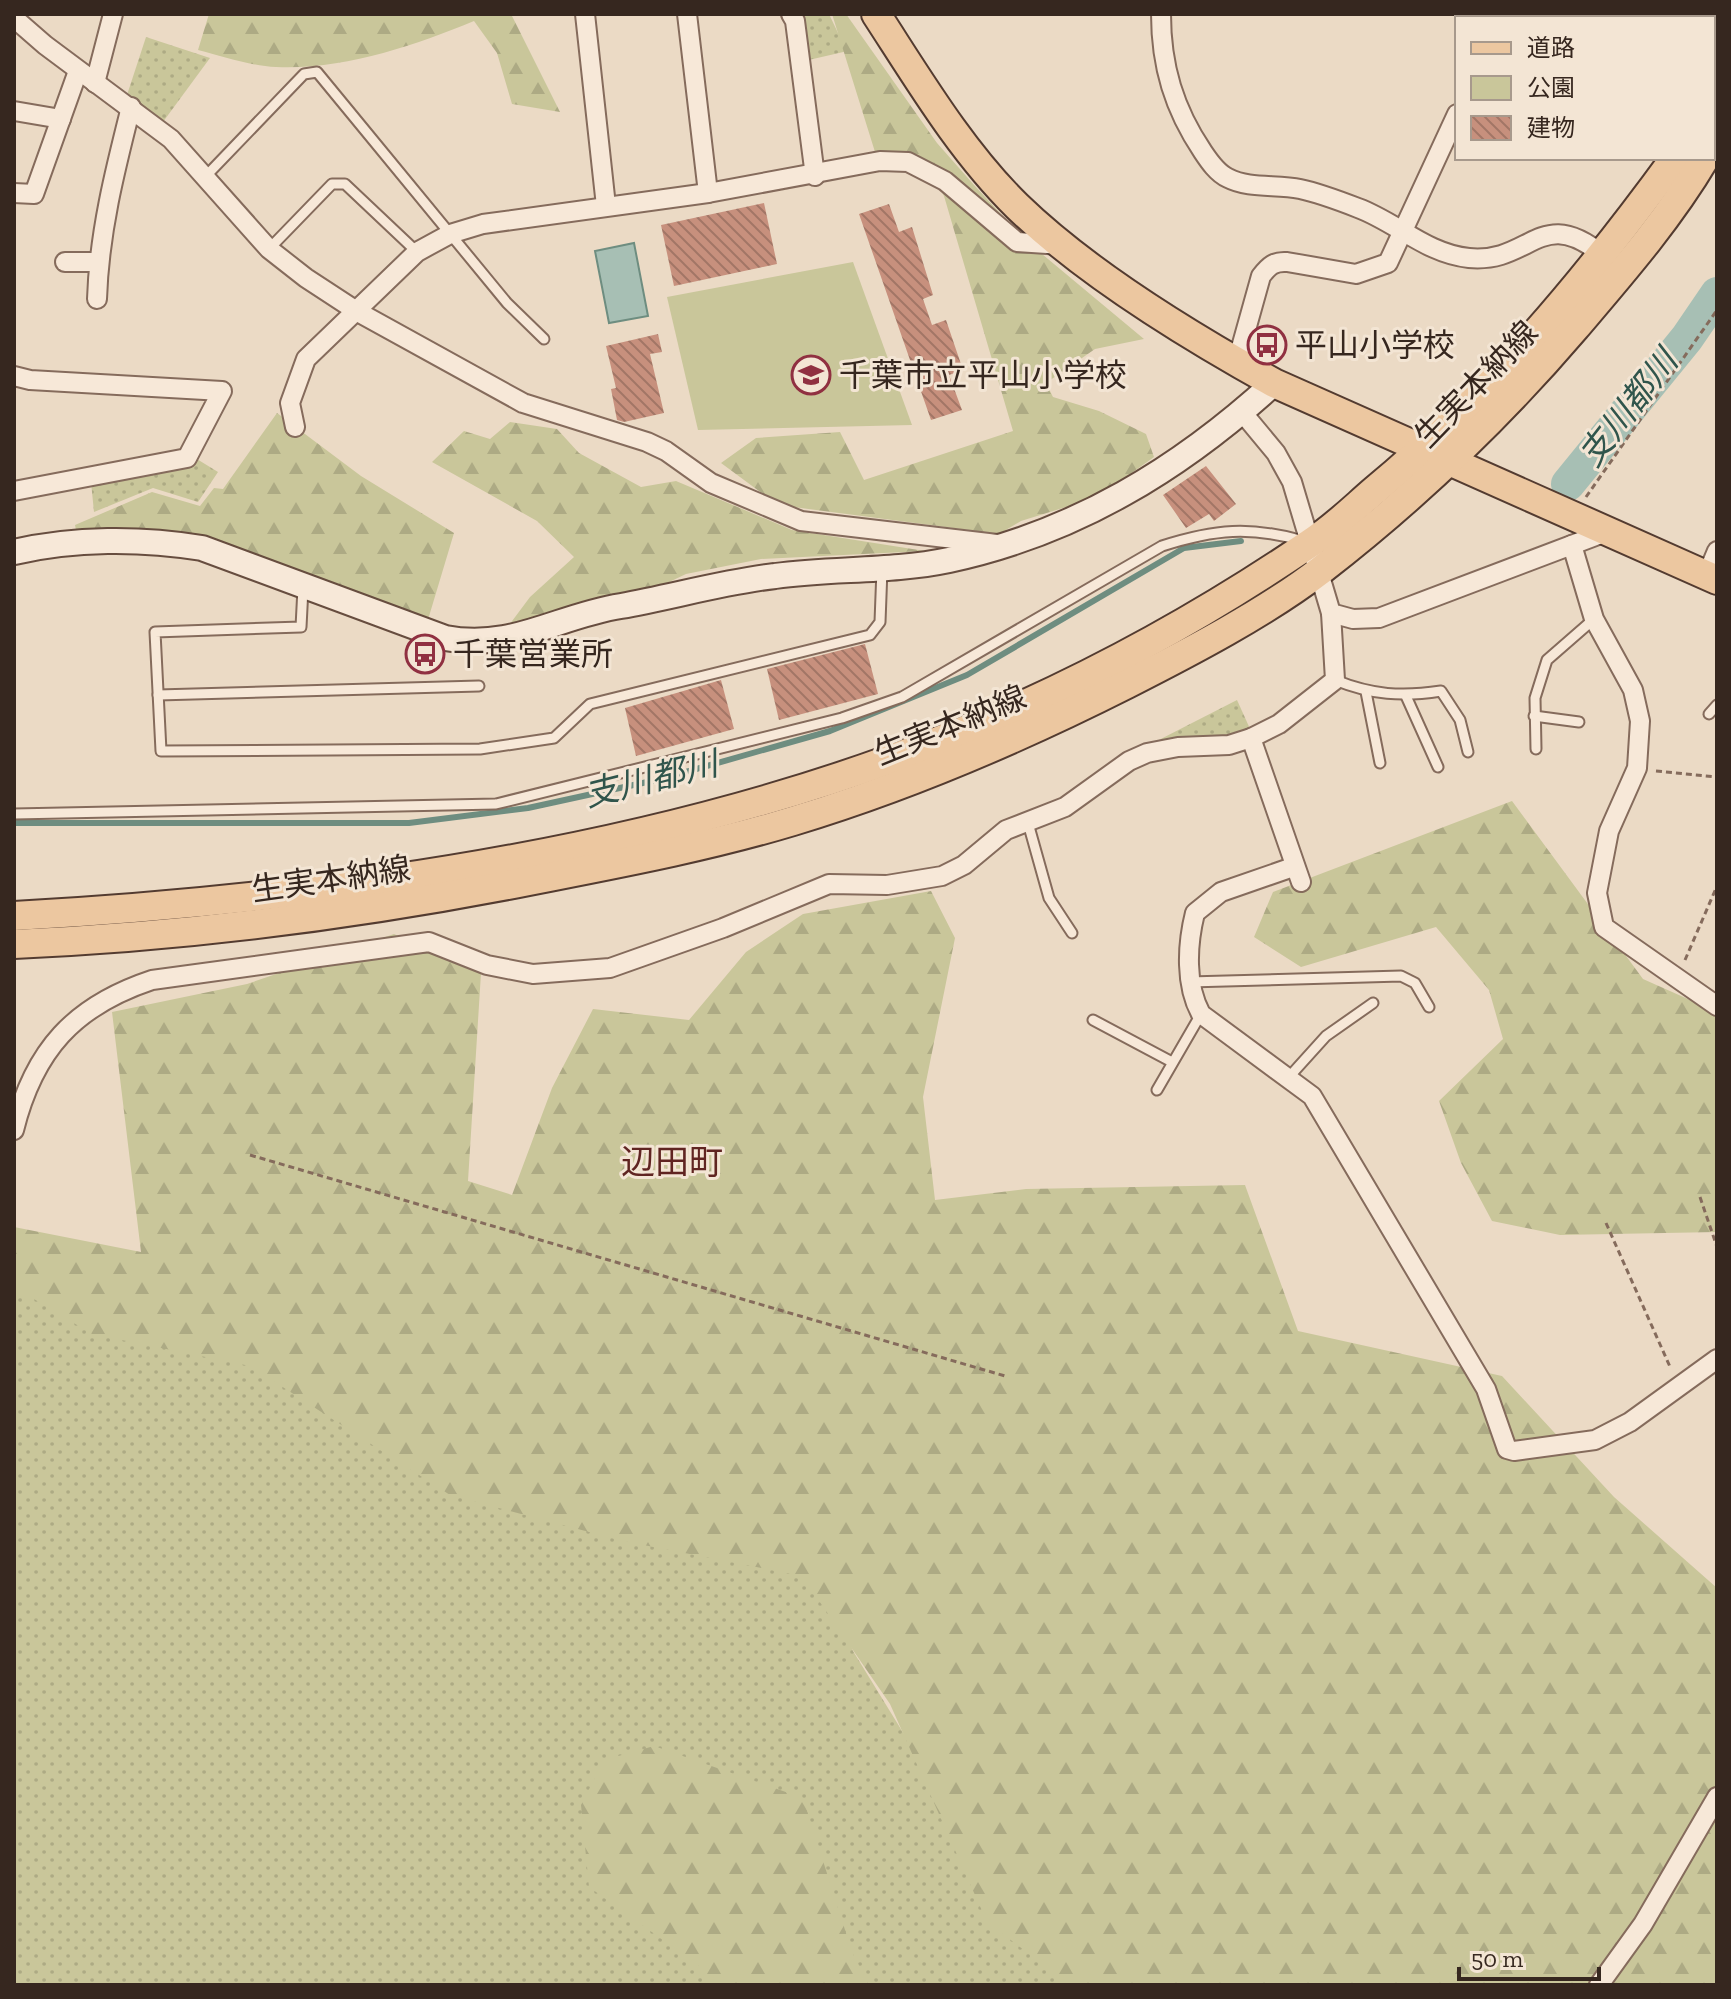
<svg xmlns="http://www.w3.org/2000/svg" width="1731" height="1999" font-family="'Zilla Slab','Noto Sans JP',serif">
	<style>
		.green { fill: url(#green-dots) }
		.forest { fill: url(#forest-firs) }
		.pitch { fill: #c9c69a }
		.water { fill: #a7bfb4; stroke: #6e8d80; stroke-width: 2 }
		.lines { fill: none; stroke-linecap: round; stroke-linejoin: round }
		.stream { stroke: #6e8d80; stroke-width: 6 }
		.river { stroke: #a7bfb4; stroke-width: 34 }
		.building { fill: url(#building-back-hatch) }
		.lane-casing { stroke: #856b5c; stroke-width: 13 }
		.street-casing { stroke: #856b5c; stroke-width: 22 }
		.secondary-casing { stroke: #674d3f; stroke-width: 28 }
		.primary-casing { stroke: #533b30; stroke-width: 32 }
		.path { stroke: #856b5c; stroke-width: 3; stroke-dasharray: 6 4; stroke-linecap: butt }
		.lane { stroke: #f7e8d8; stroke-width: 9 }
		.street { stroke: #f7e8d8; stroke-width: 18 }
		.secondary { stroke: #f7e8d8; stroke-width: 24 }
		.primary { stroke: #ecc7a0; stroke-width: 28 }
		.labels { text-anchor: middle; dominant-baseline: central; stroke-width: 6; stroke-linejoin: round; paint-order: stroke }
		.poi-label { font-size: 32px; fill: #36271f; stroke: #f3e5d4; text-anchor: start }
		.street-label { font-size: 32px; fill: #36271f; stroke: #f3e5d4 }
		.water-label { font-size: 34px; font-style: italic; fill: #30554c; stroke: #f3e5d4 }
		.neighbourhood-label { font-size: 34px; fill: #602421; stroke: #f3e5d4 }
	</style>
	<defs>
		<pattern id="green-dots" width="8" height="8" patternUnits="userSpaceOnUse" patternTransform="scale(2)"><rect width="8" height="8" fill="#c9c69a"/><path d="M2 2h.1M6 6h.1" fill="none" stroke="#adaa84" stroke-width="1.8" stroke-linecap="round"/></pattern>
		<pattern id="forest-firs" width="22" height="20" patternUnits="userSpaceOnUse" patternTransform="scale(2)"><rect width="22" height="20" fill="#c9c69a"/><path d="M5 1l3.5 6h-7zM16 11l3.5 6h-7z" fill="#adaa84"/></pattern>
		<pattern id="building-back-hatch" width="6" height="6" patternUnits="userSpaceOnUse" patternTransform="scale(2)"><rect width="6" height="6" fill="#c7907d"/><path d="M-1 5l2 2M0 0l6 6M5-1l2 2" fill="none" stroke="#a27666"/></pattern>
	</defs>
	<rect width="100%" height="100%" fill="#ebdac5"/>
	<g class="green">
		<polygon points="796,14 829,14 838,33 852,50 800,62"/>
		<polygon points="146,37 210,58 160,126 126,98"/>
		<polygon points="192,456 218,472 198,502 153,488 94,512 91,482"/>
		<polygon points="1237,700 1251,731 1234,738 1149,745"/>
		<polygon points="14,1277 825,1570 853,1651 1015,1915 1172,1985 14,1985"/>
	</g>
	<g class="forest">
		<path d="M209,14H511L560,112L512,104L497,53L474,21C413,46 344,70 276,67C251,66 222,56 198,50Z"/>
		<path d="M832,14H846L937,143L974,185L1024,239L1144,339L1095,349L1046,383L1053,397L1099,411L1146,434L1154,457L1098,497L1021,521L999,534L778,505L721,463L756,438L840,432L864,480L1013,431L944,196C925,159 916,154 875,152Z"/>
		<polygon points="277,413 361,476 454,533 427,623 254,560 158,529 77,535 75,525 152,492 200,506 214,488 223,489"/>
		<polygon points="510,422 557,429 579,453 641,487 676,481 792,530 925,551 761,559 686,574 600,615 504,632 530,597 574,557 537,521 432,462 464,431 490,439"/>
		<polygon points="1512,801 1643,979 1717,1012 1717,1232 1560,1235 1492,1221 1461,1163 1439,1101 1503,1039 1489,990 1436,927 1301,967 1254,937 1273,892"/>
		<polygon points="931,891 955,938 923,1097 935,1200 1026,1189 1245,1185 1298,1331 1502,1376 1614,1497 1717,1588 1717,1985 1070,1985 987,1922 890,1704 802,1576 623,1541 450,1495 250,1366 92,1334 14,1287 14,1227 141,1252 112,1012 247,984 394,934 481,973 468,1181 512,1195 552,1088 593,1009 689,1020 746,952 803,914"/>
		<polygon points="654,1746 803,1798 852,1952 869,1985 710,1985 702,1968 589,1887 581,1805 604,1760"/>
	</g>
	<polygon class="pitch" points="853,262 912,425 698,430 667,297"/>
	<polygon class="water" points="634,243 648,316 609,323 595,251"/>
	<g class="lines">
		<polyline class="stream" points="14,823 409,823 528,808 661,779 830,731 967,675 1184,548 1241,541"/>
		<polyline class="river" points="1568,484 1687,338 1717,294"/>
	</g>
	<g class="building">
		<polygon points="764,203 777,264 674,286 661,225"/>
		<polygon points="889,204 899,232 912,227 933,295 923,299 932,325 946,320 963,370 949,375 962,410 931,420 859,214"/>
		<polygon points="658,334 662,352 650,354 664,413 624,422 617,420 611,389 616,388 606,346"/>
		<polygon points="1206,466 1236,504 1214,521 1209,514 1186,528 1163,495"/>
		<polygon points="865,644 878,694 779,720 767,669"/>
		<polygon points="721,680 734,729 636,756 625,708"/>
	</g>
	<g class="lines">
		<defs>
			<g id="lane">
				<polyline points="206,176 304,74 317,72 507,303 544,339"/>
				<polyline points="269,249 332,184 345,184 417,252"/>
				<polyline points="303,588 301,627 155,632 161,751 480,749 554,738 590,704 870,635 880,622 882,569"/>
				<path d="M1335,680C1372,695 1402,697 1441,691L1460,720L1468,752"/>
				<polyline points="1366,692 1380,763"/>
				<polyline points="158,695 479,686"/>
				<polyline points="1406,696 1438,767"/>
				<polyline points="1709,714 1717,705"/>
				<polyline points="1534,716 1579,722"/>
				<polyline points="1536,749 1535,698 1547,660 1594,619"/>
				<path d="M14,814L496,804L842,718L902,697L1162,546C1215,529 1250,526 1304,541"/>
				<polyline points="1028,823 1049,898 1072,933"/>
				<polyline points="1189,982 1401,976 1415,983 1429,1007"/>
				<polyline points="1093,1020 1172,1062"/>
				<polyline points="1289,1077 1326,1036 1373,1003"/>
				<polyline points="1157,1090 1201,1014"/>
			</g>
			<g id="street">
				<polyline points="585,14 606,206"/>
				<polyline points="687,14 708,193"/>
				<polyline points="791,14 795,21 815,176"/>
				<path d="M1161,14C1161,66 1174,109 1203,152C1209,161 1217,173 1228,178C1249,189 1277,184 1300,189C1319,193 1340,201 1358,208C1396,222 1427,254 1469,258C1532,264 1540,203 1604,256"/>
				<polyline points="14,18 45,45 171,139 269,249 306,278 358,312 523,403 647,442 666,451 711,483 801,521 997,544"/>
				<polyline points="1507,18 1509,14"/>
				<polyline points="1625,18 1628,14"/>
				<polyline points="95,83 113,14"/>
				<polyline points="14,111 61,119"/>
				<polyline points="14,193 34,194 78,71"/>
				<polyline points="65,262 98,262"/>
				<path d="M97,299C99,233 115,170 131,107"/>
				<path d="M1237,362L1261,276C1269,266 1274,261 1287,262L1356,274L1388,263L1457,114"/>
				<polyline points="14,376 30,380 222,391 187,458 14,491"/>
				<polyline points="1242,412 1276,453 1292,482 1331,613 1353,619 1379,618 1606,532"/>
				<polyline points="295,427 290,403 306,359 417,252 450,234 483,224 708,193 880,161 908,162 945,181 1017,242 1062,245"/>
				<polyline points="1572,545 1594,619 1633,690 1640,721 1637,768 1609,831 1597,893 1604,927 1717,1006"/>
				<polyline points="1707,575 1717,551"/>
				<polyline points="1251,738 1301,882"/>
				<path d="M1293,867L1221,892L1195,913C1187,945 1185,985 1201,1014L1312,1096L1486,1389L1507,1449L1514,1451L1595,1440L1630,1422L1717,1359"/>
				<path d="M14,1130C34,1050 74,1006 152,980L429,942L487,965L533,974L610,968L723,928L829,884L887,885L942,876L964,865L1006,830L1065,807L1129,761L1147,753L1178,747L1229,745L1251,738L1279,724L1335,680L1331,613"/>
				<polyline points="1599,1985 1643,1924 1717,1797"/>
			</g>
			<path id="secondary" d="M14,552C74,538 141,538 202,548L445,638C512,651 557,616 621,606C672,597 723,582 775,576C833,568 892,572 949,560C1075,533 1180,469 1274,383"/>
			<g id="primary">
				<path d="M876,14C919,80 961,151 1017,206C1085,272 1191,337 1274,383L1717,580"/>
				<polyline points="1713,96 1717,89"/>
				<path d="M14,916C303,900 622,857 894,758C1039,705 1181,631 1309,544C1333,529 1354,508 1375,490C1492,393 1586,280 1675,158"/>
				<path d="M14,944C180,937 345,916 508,885C604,866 700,849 793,821C909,786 1020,738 1127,684C1190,652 1265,613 1321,570C1414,498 1498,418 1575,328C1621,274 1669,219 1705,158"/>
			</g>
		</defs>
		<use href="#lane" class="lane-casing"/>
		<use href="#street" class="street-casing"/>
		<use href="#secondary" class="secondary-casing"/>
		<use href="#primary" class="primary-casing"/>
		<g class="path">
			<polyline points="1586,497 1717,310"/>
			<polyline points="1656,771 1717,777"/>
			<polyline points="1685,960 1717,886"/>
			<polyline points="250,1155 1005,1376"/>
			<polyline points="1700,1197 1717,1247"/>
			<polyline points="1606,1223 1671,1369"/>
		</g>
		<use href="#lane" class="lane"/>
		<use href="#street" class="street"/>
		<use href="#secondary" class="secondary"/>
		<use href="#primary" class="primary"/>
	</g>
	<defs>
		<symbol id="bus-ring" viewBox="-11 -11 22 22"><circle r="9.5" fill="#f3e5d4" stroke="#903041" stroke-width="1.5"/><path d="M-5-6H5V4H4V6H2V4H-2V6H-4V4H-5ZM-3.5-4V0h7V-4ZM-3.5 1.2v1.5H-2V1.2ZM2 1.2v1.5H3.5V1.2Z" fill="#903041"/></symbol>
		<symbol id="school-ring" viewBox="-11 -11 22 22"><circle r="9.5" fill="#f3e5d4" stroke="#903041" stroke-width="1.5"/><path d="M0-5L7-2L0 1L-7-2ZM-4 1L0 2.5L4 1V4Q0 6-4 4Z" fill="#903041"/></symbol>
	</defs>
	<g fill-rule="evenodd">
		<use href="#bus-ring" x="1245" y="323" width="44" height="44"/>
		<use href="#school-ring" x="789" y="353" width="44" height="44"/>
		<use href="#bus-ring" x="403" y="632" width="44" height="44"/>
	</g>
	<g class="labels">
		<g class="poi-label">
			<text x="1295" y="345">平山小学校</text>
			<text x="839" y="375">千葉市立平山小学校</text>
			<text x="453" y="654">千葉営業所</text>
		</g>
		<g class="street-label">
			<text transform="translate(1476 384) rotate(-46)">生実本納線</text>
			<text transform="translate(950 725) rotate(-22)">生実本納線</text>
			<text transform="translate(331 879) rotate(-8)">生実本納線</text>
		</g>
		<g class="water-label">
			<text transform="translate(1628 408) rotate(-52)">支川都川</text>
			<text transform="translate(651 779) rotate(-14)">支川都川</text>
		</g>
		<g class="neighbourhood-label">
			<text x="672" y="1162">辺田町</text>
		</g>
	</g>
	<rect width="1731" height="1999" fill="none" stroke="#36271f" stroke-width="32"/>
	<rect x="1455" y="16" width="260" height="144" fill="#f3e5d4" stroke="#a7998c" stroke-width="2"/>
	<rect x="1471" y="42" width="40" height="12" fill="#ecc7a0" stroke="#a7998c" stroke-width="2"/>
	<text x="1527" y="56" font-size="24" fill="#36271f">道路</text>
	<rect x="1471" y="76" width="40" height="24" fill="#c9c69a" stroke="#a7998c" stroke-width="2"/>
	<text x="1527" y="96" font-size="24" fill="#36271f">公園</text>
	<rect x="1471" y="116" width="40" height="24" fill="url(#building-back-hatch)" stroke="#a7998c" stroke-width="2"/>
	<text x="1527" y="136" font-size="24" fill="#36271f">建物</text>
	<path d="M1459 1967v12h140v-12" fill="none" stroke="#36271f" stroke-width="4"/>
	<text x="1471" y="1967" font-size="24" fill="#36271f" stroke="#f3e5d4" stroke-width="6" paint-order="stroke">50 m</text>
</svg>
